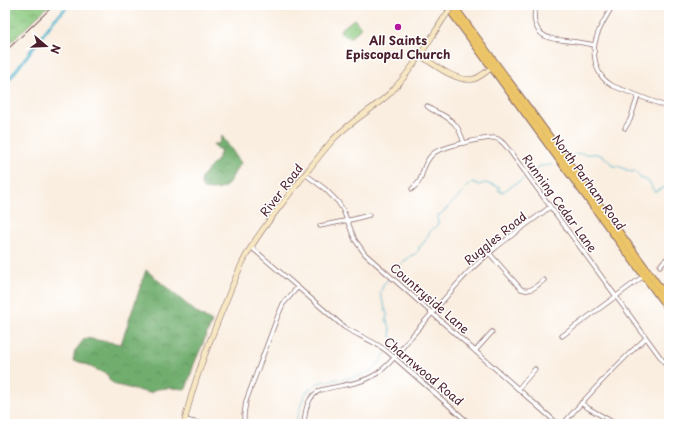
<svg xmlns="http://www.w3.org/2000/svg" width="674" height="429" font-family="'Playpen Sans',sans-serif">
	<style>
		.forest { fill: url(#forest-crowns); stroke: #5e664c }
		.wetland { fill: url(#wetland-marsh); stroke: #6b7456 }
		.park { fill: url(#park-dots); stroke: #6b7456 }
		.lines { fill: none; stroke-linecap: round; stroke-linejoin: round }
		.stream { stroke: #4eb3cd; stroke-width: 1 }
		.canal { stroke: #4eb3cd; stroke-width: 3 }
		.street-casing { stroke: #88676a; stroke-width: 5 }
		.secondary-casing { stroke: #88676a; stroke-width: 6 }
		.highway-casing { stroke: #88676a; stroke-width: 8 }
		.street { stroke: #fff; stroke-width: 3.5 }
		.secondary { stroke: #f7e8c3; stroke-width: 5 }
		.highway { stroke: #ecc569; stroke-width: 6 }
		.rail { stroke: #4a1f2b; stroke-width: 1 }
		.secondary-bridge-casing { stroke: #88676a; stroke-width: 6; stroke-linecap: butt }
		.secondary-bridge { stroke: #f7e8c3; stroke-width: 5 }
		.poi-dot { fill: #b5179e; stroke: #fff; stroke-width: 1.5 }
		.labels { text-anchor: middle; dominant-baseline: central; stroke-width: 3; stroke-linejoin: round; paint-order: stroke }
		.poi-label { font-size: 12px; font-weight: bold; fill: #4a1f2b; stroke: #fff }
		.street-label { font-size: 12px; fill: #4a1f2b; stroke: #fff }
	</style>
	<defs>
		<pattern id="forest-crowns" width="20" height="18" patternUnits="userSpaceOnUse"><rect width="20" height="18" fill="#71ae6e"/><path d="M2 6a3 3 0 1 1 6 0M12 15a3 3 0 1 1 6 0" fill="none" stroke="#5f8d5b"/></pattern>
		<pattern id="wetland-marsh" width="20" height="14" patternUnits="userSpaceOnUse"><rect width="20" height="14" fill="#8cca80"/><path d="M1 5h8M5 5V1M11 12h8M15 12V8" fill="none" stroke="#7aad6f"/></pattern>
		<pattern id="park-dots" width="8" height="8" patternUnits="userSpaceOnUse"><rect width="8" height="8" fill="#8cca80"/><path d="M2 2h.1M6 6h.1" fill="none" stroke="#7aad6f" stroke-width="1.8" stroke-linecap="round"/></pattern>
	</defs>
	<rect width="100%" height="100%" fill="#fff"/>
	<filter id="ink" filterUnits="userSpaceOnUse"><feTurbulence type="fractalNoise" baseFrequency=".025" numOctaves="2"/><feDisplacementMap in="SourceGraphic" scale="8" xChannelSelector="R" yChannelSelector="G"/><feConvolveMatrix kernelMatrix="1 2 1 2 8 2 1 2 1" color-interpolation-filters="sRGB"/></filter>
	<filter id="wash" filterUnits="userSpaceOnUse"><feTurbulence type="fractalNoise" baseFrequency=".012" numOctaves="4" result="noise"/><feDisplacementMap in="SourceGraphic" scale="16" xChannelSelector="R" yChannelSelector="G"/><feGaussianBlur stdDeviation="0.9" result="paint"/><feColorMatrix in="noise" values="0 0 0 0 0 0 0 0 0 0 0 0 0 0 0 0 0 1.4 0 .05"/><feComposite in="paint" operator="in"/></filter>
	<g filter="url(#wash)">
		<rect width="100%" height="100%" fill="#faeee0"/>
		<g class="forest">
			<path d="M222,136L241,163C226,182 233,193 203,189C196,178 209,170 215,162C218,159 220,155 221,150L217,149L213,144H219Z"/>
			<polygon points="146,270 197,313 212,322 194,364 186,389 169,388 157,389 150,393 116,385 109,380 108,375 80,362 73,361 75,351 85,338 121,344"/>
		</g>
		<polygon class="wetland" points="5,5 49,5 5,48"/>
		<polygon class="park" points="354,19 361,28 350,38 342,34 340,30"/>
		<g class="lines">
			<g class="stream">
				<path d="M574,155C581,152 580,154 587,154C590,155 593,153 597,154C604,156 609,160 613,166H618L632,172L635,171L639,175L640,178C653,182 648,183 655,192L669,185"/>
				<polyline points="531,173 540,166 552,165"/>
				<polyline points="394,273 404,261 409,258 410,256 415,254 419,250 419,247 423,244 431,230 436,227 438,223 438,221 437,219 437,216 441,214 457,198 462,194 467,186 473,182 479,185 485,183 500,187 498,190 502,192 525,178"/>
				<path d="M388,279L383,286L380,293L387,314V316L386,319C389,325 391,327 390,335C394,339 393,342 392,348L390,349"/>
				<polyline points="342,379 356,377 371,371 377,366 382,358 386,353"/>
				<polyline points="315,385 321,382 339,379"/>
				<path d="M295,424C296,420 298,416 299,412C302,402 303,393 312,387"/>
			</g>
			<polyline class="canal" points="5,85 54,20 69,5"/>
		</g>
	</g>
	<g filter="url(#ink)">
		<g class="lines">
			<defs>
				<g id="street">
					<path d="M537,5C531,18 535,34 550,38C556,40 563,40 569,41C578,42 586,43 594,45"/>
					<path d="M613,5C607,16 599,27 596,39C592,51 595,69 603,78C606,82 610,84 613,86L665,106L669,109"/>
					<path d="M427,106C431,110 436,112 441,114C456,122 459,128 464,143"/>
					<polyline points="625,128 630,120 638,96"/>
					<polyline points="305,174 325,189 338,202 343,210 355,240 365,254 558,424"/>
					<path d="M412,189C415,186 418,184 420,180C423,172 424,164 430,157C433,153 438,150 443,149C452,145 486,137 495,138C501,139 505,145 509,150L669,369"/>
					<polyline points="320,226 354,219 369,215"/>
					<path d="M251,247L344,327C358,336 375,341 388,352L470,424"/>
					<path d="M489,253L521,289C531,293 536,286 544,280"/>
					<polyline points="660,266 663,262 669,257"/>
					<polyline points="562,336 645,275"/>
					<polyline points="475,351 492,332"/>
					<polyline points="518,389 535,369"/>
					<polyline points="581,403 588,408 616,424"/>
					<polyline points="185,420 203,424"/>
					<polyline points="244,424 244,415 246,401 277,318 283,304 297,288"/>
					<path d="M304,424C305,411 307,396 321,390C338,385 358,385 373,376C389,367 400,350 411,337C428,318 444,299 461,280C487,251 520,230 550,207"/>
					<path d="M563,424C589,394 616,365 646,338"/>
				</g>
				<g id="secondary">
					<path d="M420,55C433,64 457,83 474,79C481,77 488,70 495,65"/>
					<path d="M184,424C193,383 208,345 224,306C231,289 238,270 247,254C259,232 276,212 291,192C304,176 317,158 331,142C347,123 371,111 389,94C411,72 427,44 444,18"/>
				</g>
				<g id="highway">
					<polyline points="446,5 669,310"/>
					<polyline points="453,5 669,300"/>
				</g>
			</defs>
			<use href="#street" class="street-casing"/>
			<use href="#secondary" class="secondary-casing"/>
			<use href="#highway" class="highway-casing"/>
			<use href="#street" class="street"/>
			<use href="#secondary" class="secondary"/>
			<use href="#highway" class="highway"/>
			<polyline class="rail" points="5,52 54,5"/>
			<defs>
				<polyline id="secondary-bridge" points="444,18 453,5"/>
			</defs>
			<use href="#secondary-bridge" class="secondary-bridge-casing"/>
			<use href="#secondary-bridge" class="secondary-bridge"/>
		</g>
	</g>
	<circle class="poi-dot" cx="398" cy="27" r="4"/>
	<g class="labels">
		<g class="poi-label">
			<text x="398" y="40">All Saints<tspan x="398" dy="14">Episcopal Church</tspan></text>
		</g>
		<g class="street-label">
			<text transform="translate(589 182) rotate(54)">North Parham Road</text>
			<text transform="translate(281 190) rotate(-53)">River Road</text>
			<text transform="translate(560 203) rotate(54)">Running Cedar Lane</text>
			<text transform="translate(495 238) rotate(-39)">Ruggles Road</text>
			<text transform="translate(430 298) rotate(41)">Countryside Lane</text>
			<text transform="translate(424 371) rotate(40)">Charnwood Road</text>
		</g>
	</g>
	<rect width="674" height="429" fill="none" stroke="#fff" stroke-width="20"/>
	<g transform="translate(46 46) rotate(109)" stroke="#ffffff" stroke-width="3" paint-order="stroke">
	<path d="M0-3L7 15L0 10L-7 15Z" fill="#4a1f2b"/>
	<text y="-6" font-size="11" font-weight="bold" text-anchor="middle" fill="#4a1f2b">N</text>
	</g>
</svg>
